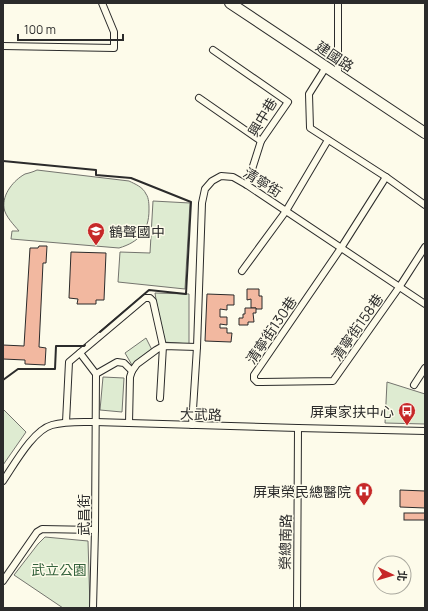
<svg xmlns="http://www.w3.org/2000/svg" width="428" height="611" font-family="Manrope,'Noto Sans TC',sans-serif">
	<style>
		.green { fill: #deebd1; stroke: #74746e }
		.building { fill: #f2b8a0; stroke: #2b2b2b }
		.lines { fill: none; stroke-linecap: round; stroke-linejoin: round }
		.street-casing { stroke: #2b2b2b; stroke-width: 8 }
		.primary-casing { stroke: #2b2b2b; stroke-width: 12 }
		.street { stroke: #fdfbea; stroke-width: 6 }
		.primary { stroke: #fdfbea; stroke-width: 10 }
		.wall { stroke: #2b2b2b; stroke-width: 2 }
		.labels { text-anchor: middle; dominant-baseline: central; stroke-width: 3; stroke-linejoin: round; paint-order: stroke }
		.street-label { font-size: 14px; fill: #2b2b2b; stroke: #fdfbea }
		.poi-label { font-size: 14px; fill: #2b2b2b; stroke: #fdfbea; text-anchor: end }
		.park-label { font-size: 14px; fill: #34623c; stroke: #fdfbea }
	</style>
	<rect width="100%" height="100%" fill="#fdfbea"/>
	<g class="green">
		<path d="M37,170L129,181C135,184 143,187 146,194C149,198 149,205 149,210C149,231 139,242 119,248L11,239L12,231H19C14,225 5,216 4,208C2,194 14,180 25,174C29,173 33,172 37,170Z"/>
		<polygon points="153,201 190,203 185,289 118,282 120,252 150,253"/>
		<polygon points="155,293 189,294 189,344 164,342 160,325"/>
		<polygon points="146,338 153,352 132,365 125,353"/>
		<polygon points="103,377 124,378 122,412 100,410"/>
		<polygon points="387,382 425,394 425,424 385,423"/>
		<polygon points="3,409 26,432 3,465"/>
		<polygon points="45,537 88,541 90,608 63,608 14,575 38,544"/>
	</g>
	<g class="building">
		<polygon points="39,246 47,246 46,263 43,263 39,347 46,348 45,365 25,364 25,360 3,359 3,345 24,346 30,248 38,248"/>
		<polygon points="71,252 106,253 104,300 96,300 96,304 77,304 78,299 69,298"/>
		<polygon points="247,289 259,289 259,296 262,296 262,309 256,309 256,308 251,308 251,299 247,300"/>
		<polygon points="207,294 234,295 234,305 227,305 227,310 220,309 220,317 227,317 227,325 220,324 220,328 227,328 227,333 232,333 231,342 205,341"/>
		<polygon points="245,308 256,308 256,313 253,313 254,322 248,322 248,325 239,325 239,318 243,318 243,314 245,314"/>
		<polygon points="400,490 425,491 425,508 400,507"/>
		<rect x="404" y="513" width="21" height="7"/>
	</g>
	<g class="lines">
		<defs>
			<g id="street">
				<polyline points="3,46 114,48 114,32 102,3"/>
				<polyline points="213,50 288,102 261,141 247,185"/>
				<polyline points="326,67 309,94 310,128 386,177 425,205"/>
				<polyline points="338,75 338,3"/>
				<polyline points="199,98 261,141"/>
				<polyline points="386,177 341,248 254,375 254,379 257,382 261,382 333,381 400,286 425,247"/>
				<polyline points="242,271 286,211 328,140"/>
				<polyline points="80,353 96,374 95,530 93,608"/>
				<polyline points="96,374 117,362 124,363 132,371"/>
				<polyline points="414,385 425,368"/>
				<polyline points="66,422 69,362 145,298 150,298 153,301 163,346 160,398"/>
				<polyline points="129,423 130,377 132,371 137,364 156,350 163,346 197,347"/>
				<polyline points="192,425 197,347 202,203 205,189 212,181 221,176 233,177 247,185 425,304"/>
				<path d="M3,481C14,465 33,430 52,425C66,421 81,422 95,422L298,428L425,431"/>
				<polyline points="3,581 37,532 42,529 95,530"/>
				<polyline points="297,608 298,428"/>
			</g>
			<polyline id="primary" points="230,3 425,133"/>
		</defs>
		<use href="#street" class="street-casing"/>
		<use href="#primary" class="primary-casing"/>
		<use href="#street" class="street"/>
		<use href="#primary" class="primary"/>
		<g class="wall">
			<polyline points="3,161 96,170 96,175 131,178 191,202 186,294 149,290 100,332"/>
			<polyline points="3,380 18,369 55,369 56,346 84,346 85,345"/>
		</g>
	</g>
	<defs>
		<symbol id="school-pin" viewBox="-11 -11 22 30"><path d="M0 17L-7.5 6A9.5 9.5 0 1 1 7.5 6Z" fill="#c62828" stroke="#fdfbea"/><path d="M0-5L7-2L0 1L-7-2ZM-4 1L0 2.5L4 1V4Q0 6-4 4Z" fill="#fff"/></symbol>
		<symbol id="bus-pin" viewBox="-11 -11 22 30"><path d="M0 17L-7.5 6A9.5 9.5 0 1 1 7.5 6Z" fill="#c62828" stroke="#fdfbea"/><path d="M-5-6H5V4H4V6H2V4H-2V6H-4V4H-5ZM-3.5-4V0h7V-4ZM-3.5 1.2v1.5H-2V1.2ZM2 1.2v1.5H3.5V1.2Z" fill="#fff"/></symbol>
		<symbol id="hospital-pin" viewBox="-11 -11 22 30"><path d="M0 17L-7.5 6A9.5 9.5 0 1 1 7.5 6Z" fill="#c62828" stroke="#fdfbea"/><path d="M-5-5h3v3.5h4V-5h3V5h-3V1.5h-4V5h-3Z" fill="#fff"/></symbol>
	</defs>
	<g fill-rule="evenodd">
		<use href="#school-pin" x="86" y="221" width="20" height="27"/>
		<use href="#bus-pin" x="397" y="401" width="20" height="27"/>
		<use href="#hospital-pin" x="354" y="481" width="20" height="27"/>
	</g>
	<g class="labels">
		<g class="street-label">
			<text transform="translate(335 56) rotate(34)">建國路</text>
			<text transform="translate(262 117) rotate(-59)">興中巷</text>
			<text transform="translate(263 182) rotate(32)">清寧街</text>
			<text transform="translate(357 327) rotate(-55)">清寧街158巷</text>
			<text transform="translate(271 330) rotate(-56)">清寧街130巷</text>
			<text transform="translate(201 414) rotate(2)">大武路</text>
			<text transform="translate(83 515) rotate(-90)">武昌街</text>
			<text transform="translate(285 542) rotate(-89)">榮總南路</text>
		</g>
		<g class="poi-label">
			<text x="109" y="231" text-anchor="start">鶴聲國中</text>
			<text x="394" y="411">屏東家扶中心</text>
			<text x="351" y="491">屏東榮民總醫院</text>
		</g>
		<g class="park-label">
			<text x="59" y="569">武立公園</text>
		</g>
	</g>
	<rect width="428" height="611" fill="none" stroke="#2b2b2b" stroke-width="8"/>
	<g transform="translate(392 575) rotate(95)"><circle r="19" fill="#fdfbea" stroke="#a9a89e"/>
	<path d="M0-3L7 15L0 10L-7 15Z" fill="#c62828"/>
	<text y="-6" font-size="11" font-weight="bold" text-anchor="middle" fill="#2b2b2b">北</text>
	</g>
	<path d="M18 34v6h105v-6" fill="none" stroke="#2b2b2b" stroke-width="2"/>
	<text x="24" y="34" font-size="12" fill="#2b2b2b" stroke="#fdfbea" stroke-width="3" paint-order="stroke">100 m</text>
</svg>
